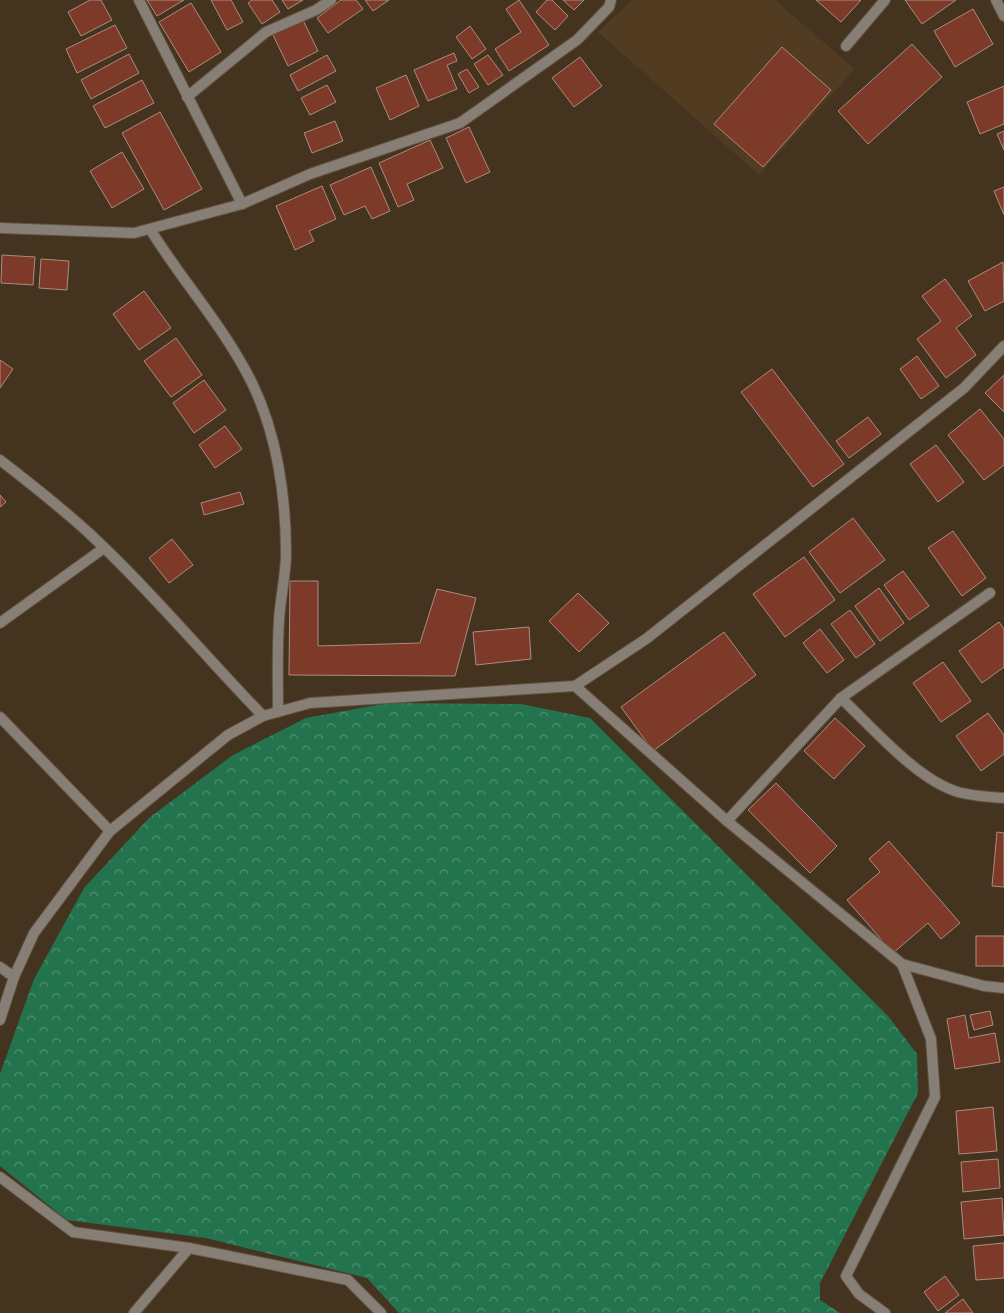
<svg xmlns="http://www.w3.org/2000/svg" width="1004" height="1313" font-family="'Sofia Sans Condensed',sans-serif">
	<style>
		.built { fill: #513b21 }
		.forest { fill: url(#forest-crowns) }
		.building { fill: #7d3a28; stroke: #ab8c83 }
		.lines { fill: none; stroke-linecap: round; stroke-linejoin: round }
		.minor-casing { stroke: #61513e; stroke-width: 12 }
		.tertiary-casing { stroke: #61513e; stroke-width: 12 }
		.minor { stroke: #877e75; stroke-width: 10 }
		.tertiary { stroke: #877e75; stroke-width: 10 }
	</style>
	<defs>
		<pattern id="forest-crowns" width="20" height="18" patternUnits="userSpaceOnUse" patternTransform="scale(1.25)"><rect width="20" height="18" fill="#23744e"/><path d="M2 6a3 3 0 1 1 6 0M12 15a3 3 0 1 1 6 0" fill="none" stroke="#4f8f70"/></pattern>
	</defs>
	<rect width="100%" height="100%" fill="#44331f"/>
	<polygon class="built" points="632,0 775,0 855,69 759,175 598,32"/>
	<polygon class="forest" points="388,703 521,704 590,718 888,1016 917,1054 918,1093 820,1283 820,1300 840,1313 399,1313 367,1278 206,1238 67,1220 0,1166 0,1074 34,979 84,888 149,818 233,755 306,718"/>
	<g class="building">
		<polygon points="90,0 101,0 112,20 81,36 68,12"/>
		<polygon points="147,0 184,0 157,16"/>
		<polygon points="211,0 231,0 243,22 227,30"/>
		<polygon points="252,0 272,0 280,12 262,24 248,3"/>
		<polygon points="282,0 303,0 288,9"/>
		<polygon points="341,0 356,0 363,9 328,33 317,18"/>
		<polygon points="365,0 389,0 373,11"/>
		<polygon points="519,0 549,45 509,71 495,49 521,32 506,9"/>
		<polygon points="547,0 552,0 568,16 555,30 536,12"/>
		<polygon points="563,0 584,0 574,10"/>
		<polygon points="816,0 861,0 841,22"/>
		<polygon points="905,0 956,0 922,24"/>
		<polygon points="191,3 221,52 189,72 159,22"/>
		<polygon points="973,9 993,44 955,67 934,31"/>
		<polygon points="302,18 318,51 288,66 272,33"/>
		<polygon points="115,25 127,48 77,73 66,49"/>
		<polygon points="470,26 486,49 472,59 456,37"/>
		<polygon points="912,44 942,77 868,144 838,111"/>
		<polygon points="782,47 831,90 763,167 714,124"/>
		<polygon points="454,53 457,61 447,65 457,89 428,101 414,70"/>
		<polygon points="129,54 139,73 91,99 81,80"/>
		<polygon points="327,55 336,71 298,91 290,75"/>
		<polygon points="488,55 503,75 488,85 474,64"/>
		<polygon points="580,57 602,86 574,107 552,78"/>
		<polygon points="467,69 479,87 469,93 458,74"/>
		<polygon points="406,75 419,106 390,120 376,88"/>
		<polygon points="142,80 154,103 105,128 93,106"/>
		<polygon points="327,85 336,102 310,115 301,98"/>
		<polygon points="1004,86 1004,124 980,134 967,102"/>
		<polygon points="160,112 202,189 164,210 122,133"/>
		<polygon points="335,121 343,141 312,153 304,133"/>
		<polygon points="469,127 490,172 466,183 446,138"/>
		<polygon points="1004,131 1004,150 997,134"/>
		<polygon points="430,140 443,168 407,184 414,200 398,207 379,163"/>
		<polygon points="122,152 144,189 112,208 90,171"/>
		<polygon points="371,167 390,211 372,219 365,206 344,215 330,185"/>
		<polygon points="322,186 336,219 309,231 314,241 295,250 276,206"/>
		<polygon points="1004,187 1004,215 994,191"/>
		<polygon points="2,255 35,257 33,285 1,283"/>
		<polygon points="41,259 69,261 67,290 39,288"/>
		<polygon points="1003,262 1004,301 985,311 968,281"/>
		<polygon points="945,279 972,316 956,328 976,355 946,378 917,339 941,321 922,296"/>
		<polygon points="144,291 171,328 139,350 113,314"/>
		<polygon points="176,338 202,375 171,397 144,361"/>
		<polygon points="917,356 939,386 921,399 900,369"/>
		<polygon points="0,360 13,369 0,388"/>
		<polygon points="772,369 844,464 813,487 741,392"/>
		<polygon points="1004,375 1004,412 985,393"/>
		<polygon points="204,380 226,410 194,433 173,403"/>
		<polygon points="980,409 1004,439 1004,465 984,480 948,435"/>
		<polygon points="868,417 881,434 849,458 836,441"/>
		<polygon points="225,426 242,449 215,468 199,445"/>
		<polygon points="936,445 964,482 938,502 910,464"/>
		<polygon points="240,492 244,504 204,515 201,503"/>
		<polygon points="0,495 6,502 0,507"/>
		<polygon points="853,518 885,560 840,593 809,552"/>
		<polygon points="953,531 986,578 962,596 928,548"/>
		<polygon points="172,539 193,565 169,583 149,558"/>
		<polygon points="804,557 835,600 785,637 753,594"/>
		<polygon points="903,571 929,606 909,620 884,585"/>
		<polygon points="290,581 318,581 318,646 420,643 437,589 476,598 455,676 289,675"/>
		<polygon points="879,588 904,623 880,641 855,606"/>
		<polygon points="578,593 609,623 579,652 549,621"/>
		<polygon points="850,610 875,644 856,658 831,624"/>
		<polygon points="999,622 1004,629 1004,667 982,683 959,651"/>
		<polygon points="529,627 531,659 476,665 473,632"/>
		<polygon points="820,629 844,660 827,673 803,643"/>
		<polygon points="724,632 756,675 653,751 621,707"/>
		<polygon points="943,662 971,701 941,722 913,683"/>
		<polygon points="988,713 1004,735 1004,754 981,771 956,736"/>
		<polygon points="835,718 865,746 834,779 804,751"/>
		<polygon points="776,783 837,846 810,873 748,810"/>
		<polygon points="997,832 1004,833 1004,887 992,886"/>
		<polygon points="889,841 960,923 941,939 928,923 893,953 847,900 880,872 869,859"/>
		<rect x="976" y="936" width="28" height="30"/>
		<polygon points="990,1011 993,1025 974,1030 970,1015"/>
		<polygon points="965,1015 969,1038 995,1033 1000,1062 955,1069 947,1019"/>
		<polygon points="993,1107 997,1151 959,1154 956,1111"/>
		<polygon points="998,1159 1000,1188 963,1192 961,1162"/>
		<polygon points="1002,1198 1004,1235 964,1239 961,1202"/>
		<polygon points="1004,1243 1004,1278 976,1280 973,1246"/>
		<polygon points="945,1276 959,1295 938,1311 924,1292"/>
		<polygon points="963,1299 973,1313 945,1313"/>
	</g>
	<g class="lines">
		<defs>
			<g id="minor">
				<polyline points="139,0 242,204"/>
				<polyline points="996,0 1004,16"/>
				<polyline points="846,46 885,0"/>
				<polyline points="187,97 266,32 316,10 331,0"/>
				<path d="M150,229C182,281 225,328 252,383C277,434 286,497 286,553C286,576 280,599 279,621C277,651 278,682 278,712"/>
				<path d="M0,460C31,484 62,508 91,535C152,592 205,656 263,716"/>
				<polyline points="0,623 104,548"/>
				<polyline points="575,686 727,821 902,964 984,986 1004,988"/>
				<path d="M841,698C872,727 917,780 958,792C973,796 988,797 1004,798"/>
				<polyline points="0,717 110,831"/>
				<polyline points="727,821 841,698 990,593"/>
				<polyline points="0,967 14,977"/>
				<polyline points="0,1020 14,977 34,933 110,831 228,735 263,716 310,703 575,686 646,639 964,388 1004,346"/>
				<polyline points="0,1177 73,1232 189,1248 348,1280 381,1313"/>
				<polyline points="134,1313 189,1248"/>
				<polyline points="885,1313 859,1294 846,1276 935,1097 931,1039 902,964"/>
			</g>
			<polyline id="tertiary" points="0,228 134,233 242,204 310,174 460,123 577,40 609,7 611,0"/>
		</defs>
		<use href="#minor" class="minor-casing"/>
		<use href="#tertiary" class="tertiary-casing"/>
		<use href="#minor" class="minor"/>
		<use href="#tertiary" class="tertiary"/>
	</g>
</svg>
